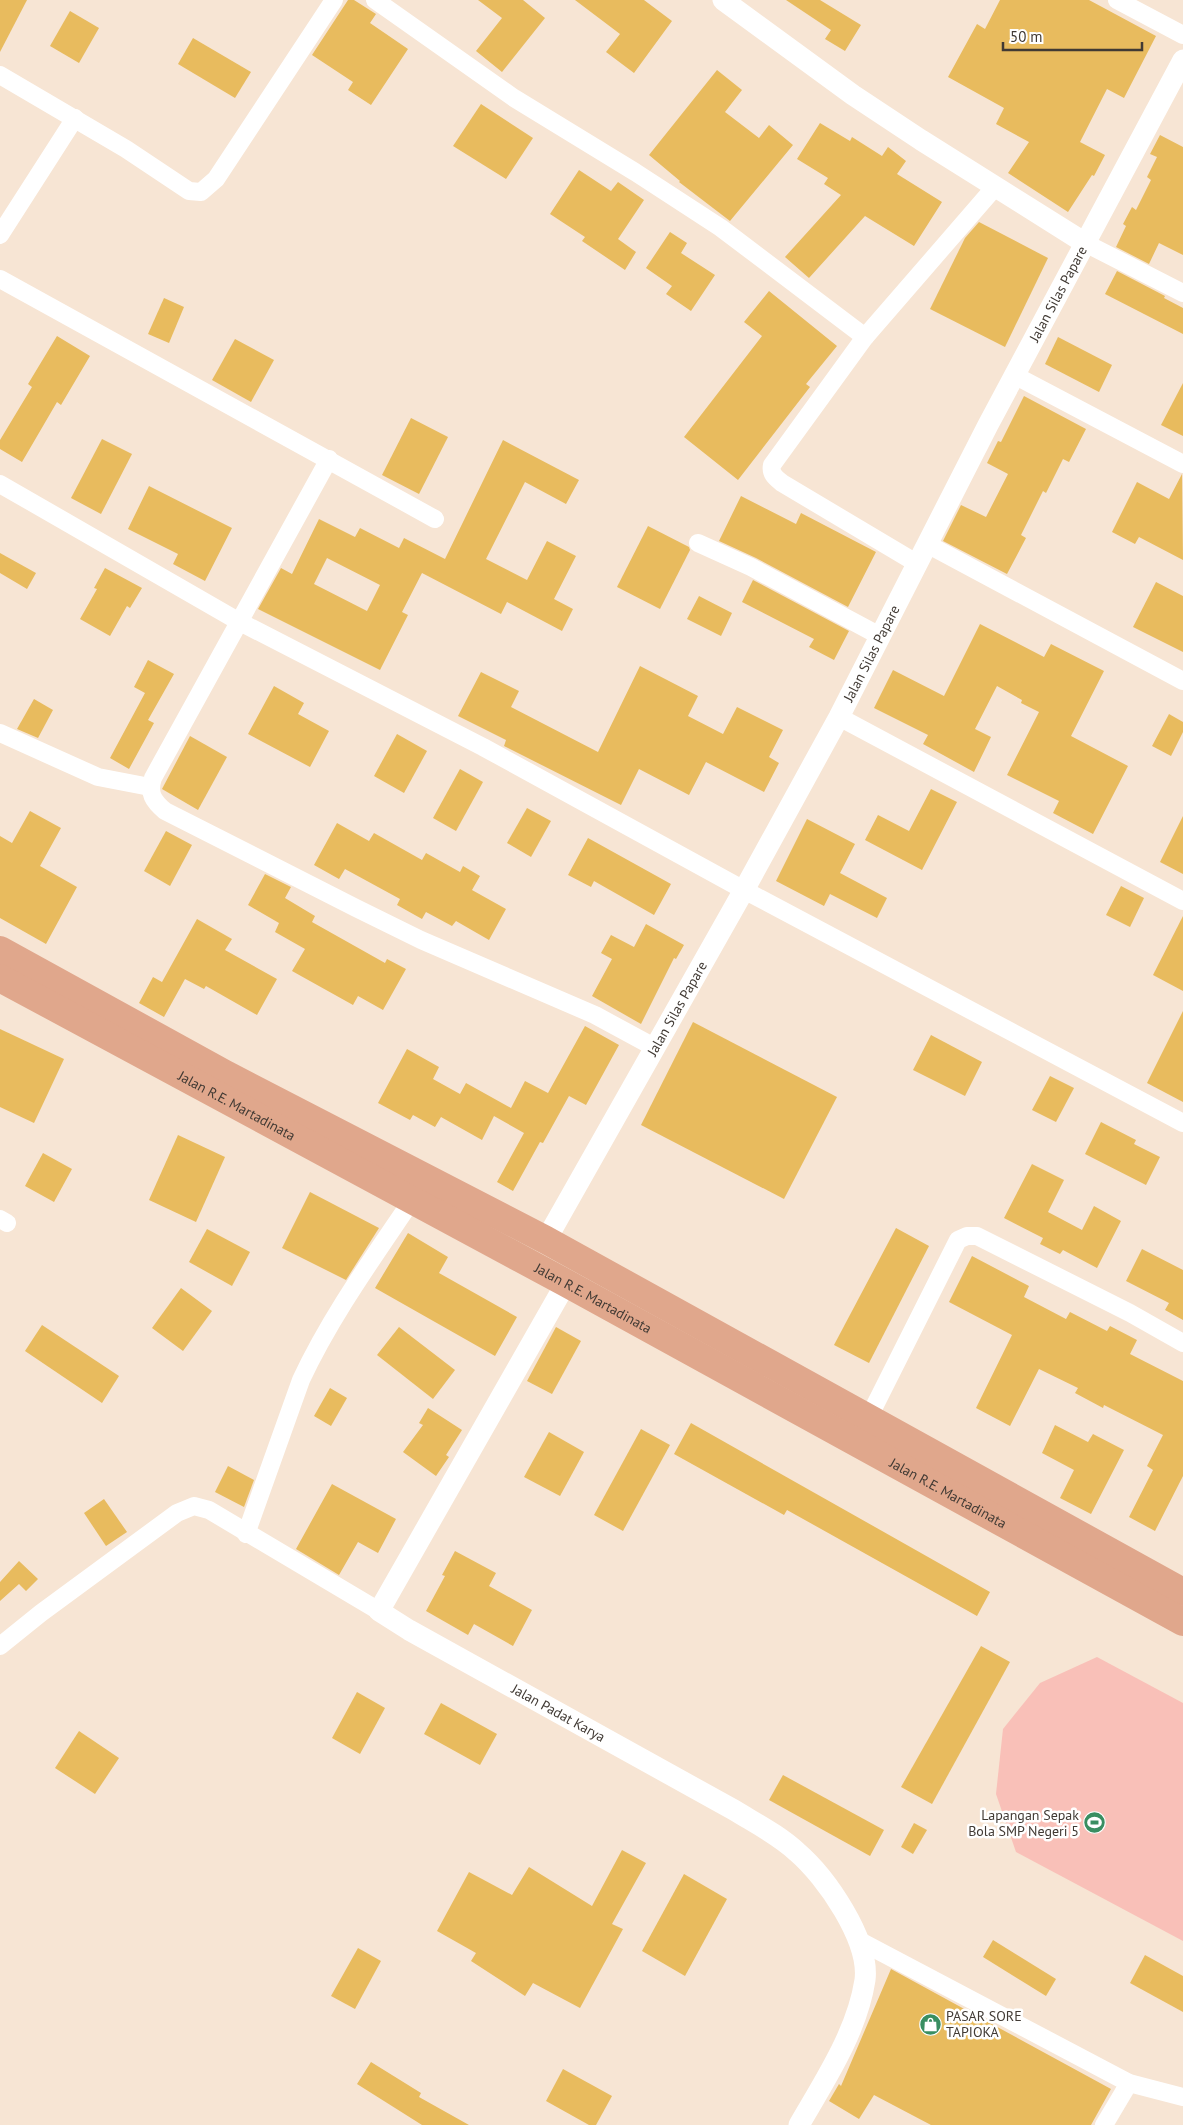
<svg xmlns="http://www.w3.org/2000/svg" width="1183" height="2125" font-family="'PT Sans',sans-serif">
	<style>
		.green { fill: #f9c0b8 }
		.building { fill: #e8bb5e; fill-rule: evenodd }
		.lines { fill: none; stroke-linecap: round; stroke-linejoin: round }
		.minor { stroke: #fff; stroke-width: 18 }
		.tertiary { stroke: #fff; stroke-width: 21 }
		.trunk { stroke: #e0a78c; stroke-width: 28 }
		.labels { text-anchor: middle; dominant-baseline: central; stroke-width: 5; stroke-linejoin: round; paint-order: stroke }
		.street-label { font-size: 14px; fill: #413a34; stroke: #fff }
		.poi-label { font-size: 14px; fill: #413a34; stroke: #fff; text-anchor: end }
	</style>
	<rect width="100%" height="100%" fill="#f7e5d4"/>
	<polygon class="green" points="1097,1657 1183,1703 1183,1941 1016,1852 996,1794 1003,1729 1040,1683"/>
	<g class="building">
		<polygon points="0,0 27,0 0,52"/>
		<polygon points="348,0 354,0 376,14 370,23 408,49 371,105 348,90 353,82 312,55"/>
		<polygon points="478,0 523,0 545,18 502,72 476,51 502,18"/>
		<polygon points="575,0 644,0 672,21 634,73 606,52 620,34"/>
		<polygon points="786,0 820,0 861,25 845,51 825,39 831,30"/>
		<polygon points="1000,0 1089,0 1156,36 1124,98 1107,89 1080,142 1105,155 1094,176 1092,175 1068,212 1008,173 1029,142 996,124 1004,108 948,77 977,24 985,29"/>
		<polygon points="70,11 99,28 79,63 50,46"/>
		<polygon points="193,38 251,72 235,98 178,64"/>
		<polygon points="717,70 742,90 725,112 759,138 769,125 793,145 730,221 679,182 680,181 649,155"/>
		<polygon points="481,104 533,138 506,179 453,146"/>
		<polygon points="820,123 850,141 852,137 882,156 888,147 906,161 897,174 942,202 914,246 865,216 809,278 785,257 841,195 824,184 828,178 797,159"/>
		<polygon points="1160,135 1183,147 1183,255 1159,243 1149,264 1116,247 1126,226 1123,224 1132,207 1136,210 1151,180 1147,177 1157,157 1150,154"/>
		<polygon points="579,170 611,191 618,182 644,200 618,239 636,252 625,270 582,241 585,237 550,214"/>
		<polygon points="979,222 1048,258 1005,347 930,309 965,238"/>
		<polygon points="670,232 687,243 681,253 715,275 691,311 666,294 672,286 646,268"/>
		<polygon points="1117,271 1165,296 1164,298 1183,308 1183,334 1105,294"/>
		<polygon points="769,291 837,346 806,384 810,387 738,480 684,437 762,336 744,322"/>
		<polygon points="164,298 184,307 169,343 148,334"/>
		<polygon points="57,336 90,356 61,405 57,402 22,462 0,449 0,440 32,387 28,384"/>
		<polygon points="1058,337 1112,365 1099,392 1045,364"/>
		<polygon points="235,339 274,360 251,402 212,380"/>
		<polygon points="1183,383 1183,436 1161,425"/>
		<polygon points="1024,396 1086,429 1069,462 1063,459 1046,493 1043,491 1021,535 1026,538 1007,574 943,541 961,505 986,517 1008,474 987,463 998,441 1001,442"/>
		<polygon points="411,418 448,437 419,494 382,475"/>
		<polygon points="102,439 132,454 101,514 71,498"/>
		<path d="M503,440L579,480L566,504L525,482L486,559L527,580L547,541L576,556L554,599L573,609L562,631L507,602L501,614L422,573L402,612L408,615L380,670L258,609L281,568L292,574L319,519L355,537L360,528L399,548L404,538L445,559ZM327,558L380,585L367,611L314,584Z"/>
		<polygon points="1182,474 1183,560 1139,537 1135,544 1112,532 1137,482 1169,499"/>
		<polygon points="149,486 232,528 205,581 173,564 178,554 128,529"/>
		<polygon points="741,496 796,524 801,513 876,552 848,607 756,558 719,541"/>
		<polygon points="648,526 689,547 690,550 660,609 617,587"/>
		<polygon points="0,553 36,573 27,589 0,573"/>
		<polygon points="105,568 142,588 130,608 127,606 110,636 80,619 97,589 94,588"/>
		<polygon points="753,580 849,631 834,660 809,647 814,639 742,602"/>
		<polygon points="1156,582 1183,596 1183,652 1133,627"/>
		<polygon points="699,596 732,613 721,636 687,619"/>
		<polygon points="980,624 1044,657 1051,644 1104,671 1071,736 1128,766 1093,834 1053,813 1059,801 1007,775 1039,712 1021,703 1022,700 997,686 975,729 991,737 974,772 923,744 928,735 874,708 893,670 944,696"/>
		<polygon points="148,660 174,674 148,720 154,723 129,769 110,758 145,693 134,687"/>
		<polygon points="640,666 698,696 688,716 723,734 737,707 783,730 769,757 779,763 764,792 706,762 689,795 639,769 621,805 504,746 506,740 458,716 481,672 519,691 511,707 598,752"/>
		<polygon points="274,686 304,703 298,714 329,731 310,767 248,734"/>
		<polygon points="34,699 53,710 38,738 17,729"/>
		<polygon points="1169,714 1183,722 1183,732 1171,756 1152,746"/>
		<polygon points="397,734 427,751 404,793 374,776"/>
		<polygon points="190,736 227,757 198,810 162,789"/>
		<polygon points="460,769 483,782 456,831 433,818"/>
		<polygon points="931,789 957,802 922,870 865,840 878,815 909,831"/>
		<polygon points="527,808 551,821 531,857 507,843"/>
		<polygon points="30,811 61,828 40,866 77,887 46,944 0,918 0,836 12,843"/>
		<polygon points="1183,816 1183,874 1160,862"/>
		<polygon points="807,819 855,844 840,873 887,898 877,918 830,894 824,906 776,881"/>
		<polygon points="337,823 369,841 374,833 422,860 426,853 460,872 463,866 480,876 472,890 506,909 489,940 456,921 452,926 426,912 422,919 397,905 400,899 345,869 339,879 314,865"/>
		<polygon points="166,831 192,845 170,886 144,871"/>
		<polygon points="588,838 671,884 654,915 594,881 591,887 568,875"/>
		<polygon points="265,874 291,887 285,898 315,916 312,922 385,963 387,959 406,969 383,1010 358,996 353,1005 292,971 305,949 275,932 279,923 248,905"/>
		<polygon points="1121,886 1144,898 1130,927 1106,915"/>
		<polygon points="1183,916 1183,991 1153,975"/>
		<polygon points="197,919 232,939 225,950 277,979 257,1015 206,986 204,989 185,979 164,1017 139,1003 153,977 162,982"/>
		<polygon points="646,924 684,945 676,959 674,958 641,1024 592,996 612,959 601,953 611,935 634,947"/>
		<polygon points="1183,1011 1183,1102 1147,1083"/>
		<polygon points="693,1022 837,1097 784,1199 641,1125"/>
		<polygon points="585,1026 619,1045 586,1105 569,1096 543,1143 540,1142 513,1191 497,1182 524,1133 494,1116 482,1140 441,1117 435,1127 413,1115 410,1120 378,1103 407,1049 439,1067 433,1079 460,1094 466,1083 511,1108 525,1081 548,1093"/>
		<polygon points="0,1029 64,1059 34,1123 0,1107"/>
		<polygon points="931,1035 982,1062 965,1096 913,1070"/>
		<polygon points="1050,1076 1074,1088 1056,1122 1032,1110"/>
		<polygon points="1101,1122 1136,1140 1134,1144 1160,1157 1146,1185 1085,1154"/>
		<polygon points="178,1135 225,1157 196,1222 149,1200"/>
		<polygon points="43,1153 72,1169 54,1202 25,1186"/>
		<polygon points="1032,1164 1064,1180 1048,1212 1082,1230 1094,1206 1121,1221 1097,1268 1063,1250 1060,1254 1040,1244 1043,1238 1004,1218"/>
		<polygon points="310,1192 379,1228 346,1280 282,1248"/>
		<polygon points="896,1228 929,1246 869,1363 834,1345"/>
		<polygon points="207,1229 250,1252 232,1286 189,1262"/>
		<polygon points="408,1233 448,1257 439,1273 517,1317 495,1356 375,1288"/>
		<polygon points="1142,1249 1183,1270 1183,1320 1165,1310 1169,1303 1126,1281"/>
		<polygon points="972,1256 1029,1286 1024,1297 1066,1319 1070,1312 1107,1331 1110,1326 1137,1340 1130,1354 1183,1381 1183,1476 1155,1531 1129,1517 1153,1470 1147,1466 1163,1435 1104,1405 1103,1408 1075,1393 1078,1388 1039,1369 1010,1426 976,1408 1012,1335 949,1302"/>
		<polygon points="181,1288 212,1311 183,1351 152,1328"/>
		<polygon points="42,1325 119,1376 102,1403 25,1351"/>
		<polygon points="399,1327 455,1370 433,1399 377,1355"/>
		<polygon points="556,1327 581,1341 552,1394 527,1381"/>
		<polygon points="330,1388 347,1398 331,1426 314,1416"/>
		<polygon points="428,1408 462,1430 446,1455 449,1457 436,1476 403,1452 423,1425 419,1423"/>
		<polygon points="691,1423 990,1592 977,1616 787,1510 784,1515 674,1454"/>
		<polygon points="1055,1425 1088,1442 1093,1434 1124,1450 1091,1514 1060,1498 1074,1470 1042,1453"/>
		<polygon points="641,1429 670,1445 623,1531 594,1515"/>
		<polygon points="549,1432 584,1452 560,1496 524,1477"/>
		<polygon points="228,1466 254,1480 244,1507 215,1492"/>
		<polygon points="332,1484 396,1519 378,1553 358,1542 339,1575 296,1549"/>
		<polygon points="104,1499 127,1532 106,1546 84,1513"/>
		<polygon points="455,1551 496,1573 489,1586 532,1610 513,1646 474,1624 468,1635 426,1611 445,1576 442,1575"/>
		<polygon points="19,1561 38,1579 26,1591 19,1584 0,1601 0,1582"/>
		<polygon points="981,1646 1010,1662 932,1804 901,1787"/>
		<polygon points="357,1692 385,1708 360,1754 332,1738"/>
		<polygon points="441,1703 497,1734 480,1765 424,1734"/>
		<polygon points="79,1731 119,1758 95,1794 55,1768"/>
		<polygon points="783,1775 884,1830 870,1856 769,1800"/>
		<polygon points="914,1823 927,1830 913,1854 901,1847"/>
		<polygon points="622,1850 646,1863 612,1924 623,1929 580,2008 533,1983 525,1996 471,1961 476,1953 437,1931 469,1872 512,1895 529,1867 592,1906"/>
		<polygon points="684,1874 727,1899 685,1976 642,1951"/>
		<polygon points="993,1940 1056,1979 1046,1996 983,1957"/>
		<polygon points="358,1948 381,1961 355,2009 331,1996"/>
		<polygon points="1145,1955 1183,1976 1183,2012 1130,1983"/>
		<polygon points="891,1969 1111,2089 1091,2125 931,2125 874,2095 859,2119 829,2101 839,2084 841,2086"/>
		<polygon points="371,2062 421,2093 419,2097 469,2125 422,2125 357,2084"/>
		<polygon points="563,2069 612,2096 596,2125 589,2125 546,2101"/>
	</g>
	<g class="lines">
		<g class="minor">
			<polyline points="375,0 514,98 635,172 721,228 865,337"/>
			<polyline points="1117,0 1183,35"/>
			<polyline points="0,75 126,149 189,191 201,192 216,179 334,0"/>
			<polyline points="0,235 75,118"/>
			<polyline points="1085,243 1183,293"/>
			<polyline points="0,279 435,519"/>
			<polyline points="1014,375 1183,464"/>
			<path d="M329,459L153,778C148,793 153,801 165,811L356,908L421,940L595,1015L654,1047"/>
			<polyline points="0,484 238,621 483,747 744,890 1183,1123"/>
			<polyline points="698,543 751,567 880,636"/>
			<polyline points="927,544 1183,681"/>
			<path d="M918,564L782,483C776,478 770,474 772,465L865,337L995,187"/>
			<polyline points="839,717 1183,901"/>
			<polyline points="0,733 98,777 150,787"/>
			<polyline points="0,1219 7,1223"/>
			<polyline points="869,1417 958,1240 967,1236 977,1236 1130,1313 1183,1343"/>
			<path d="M246,1534L301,1380C331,1316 373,1258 412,1200"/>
			<polyline points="0,1646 41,1613 177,1513 194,1506 209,1510 379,1611"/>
			<polyline points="858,1940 1129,2083 1183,2097"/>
			<polyline points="1104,2125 1129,2083"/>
		</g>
		<g class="tertiary">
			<polyline points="723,0 853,95 921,140 1085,243"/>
			<path id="s1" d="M546,1240L744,890L839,717L988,425L1183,60"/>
			<path id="s2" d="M566,1283L379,1611L409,1630L734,1810C755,1823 779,1835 797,1852C826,1877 870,1940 865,1980C857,2032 825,2080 799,2125"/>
		</g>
		<g class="trunk">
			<polyline points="0,950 227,1075 546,1240 1183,1592"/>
			<path id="s3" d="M0,978L566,1283L1183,1622"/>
		</g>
	</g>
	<defs>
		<symbol id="stadium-disc" viewBox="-11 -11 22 22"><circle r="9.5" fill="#398e61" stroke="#fff"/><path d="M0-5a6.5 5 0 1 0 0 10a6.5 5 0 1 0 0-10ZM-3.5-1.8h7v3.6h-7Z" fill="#fff"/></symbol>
		<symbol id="shop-disc" viewBox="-11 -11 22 22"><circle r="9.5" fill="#398e61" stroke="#fff"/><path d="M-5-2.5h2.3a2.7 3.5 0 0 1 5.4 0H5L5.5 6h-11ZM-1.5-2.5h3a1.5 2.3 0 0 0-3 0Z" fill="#fff"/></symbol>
	</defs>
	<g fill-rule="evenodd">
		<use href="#stadium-disc" x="1082" y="1810" width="25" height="25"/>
		<use href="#shop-disc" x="918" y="2012" width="25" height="25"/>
	</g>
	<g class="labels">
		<g class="street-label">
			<text stroke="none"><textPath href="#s1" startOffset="1076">Jalan Silas Papare</textPath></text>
			<text stroke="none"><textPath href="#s1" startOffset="671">Jalan Silas Papare</textPath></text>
			<text stroke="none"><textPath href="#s1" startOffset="266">Jalan Silas Papare</textPath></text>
			<text stroke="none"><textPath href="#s3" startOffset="269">Jalan R.E. Martadinata</textPath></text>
			<text stroke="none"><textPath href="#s3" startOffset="674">Jalan R.E. Martadinata</textPath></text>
			<text stroke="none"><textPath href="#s3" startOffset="1079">Jalan R.E. Martadinata</textPath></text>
			<text stroke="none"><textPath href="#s2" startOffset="584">Jalan Padat Karya</textPath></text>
		</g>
		<g class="poi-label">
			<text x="1079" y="1815">Lapangan Sepak<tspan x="1079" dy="16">Bola SMP Negeri 5</tspan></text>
			<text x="946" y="2016" text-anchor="start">PASAR SORE<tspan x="946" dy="16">TAPIOKA</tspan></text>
		</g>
	</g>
	<path d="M1003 42v8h139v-8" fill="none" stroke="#413a34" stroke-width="2.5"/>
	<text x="1010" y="42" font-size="15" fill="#413a34" stroke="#ffffff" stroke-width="4" paint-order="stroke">50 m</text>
</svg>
